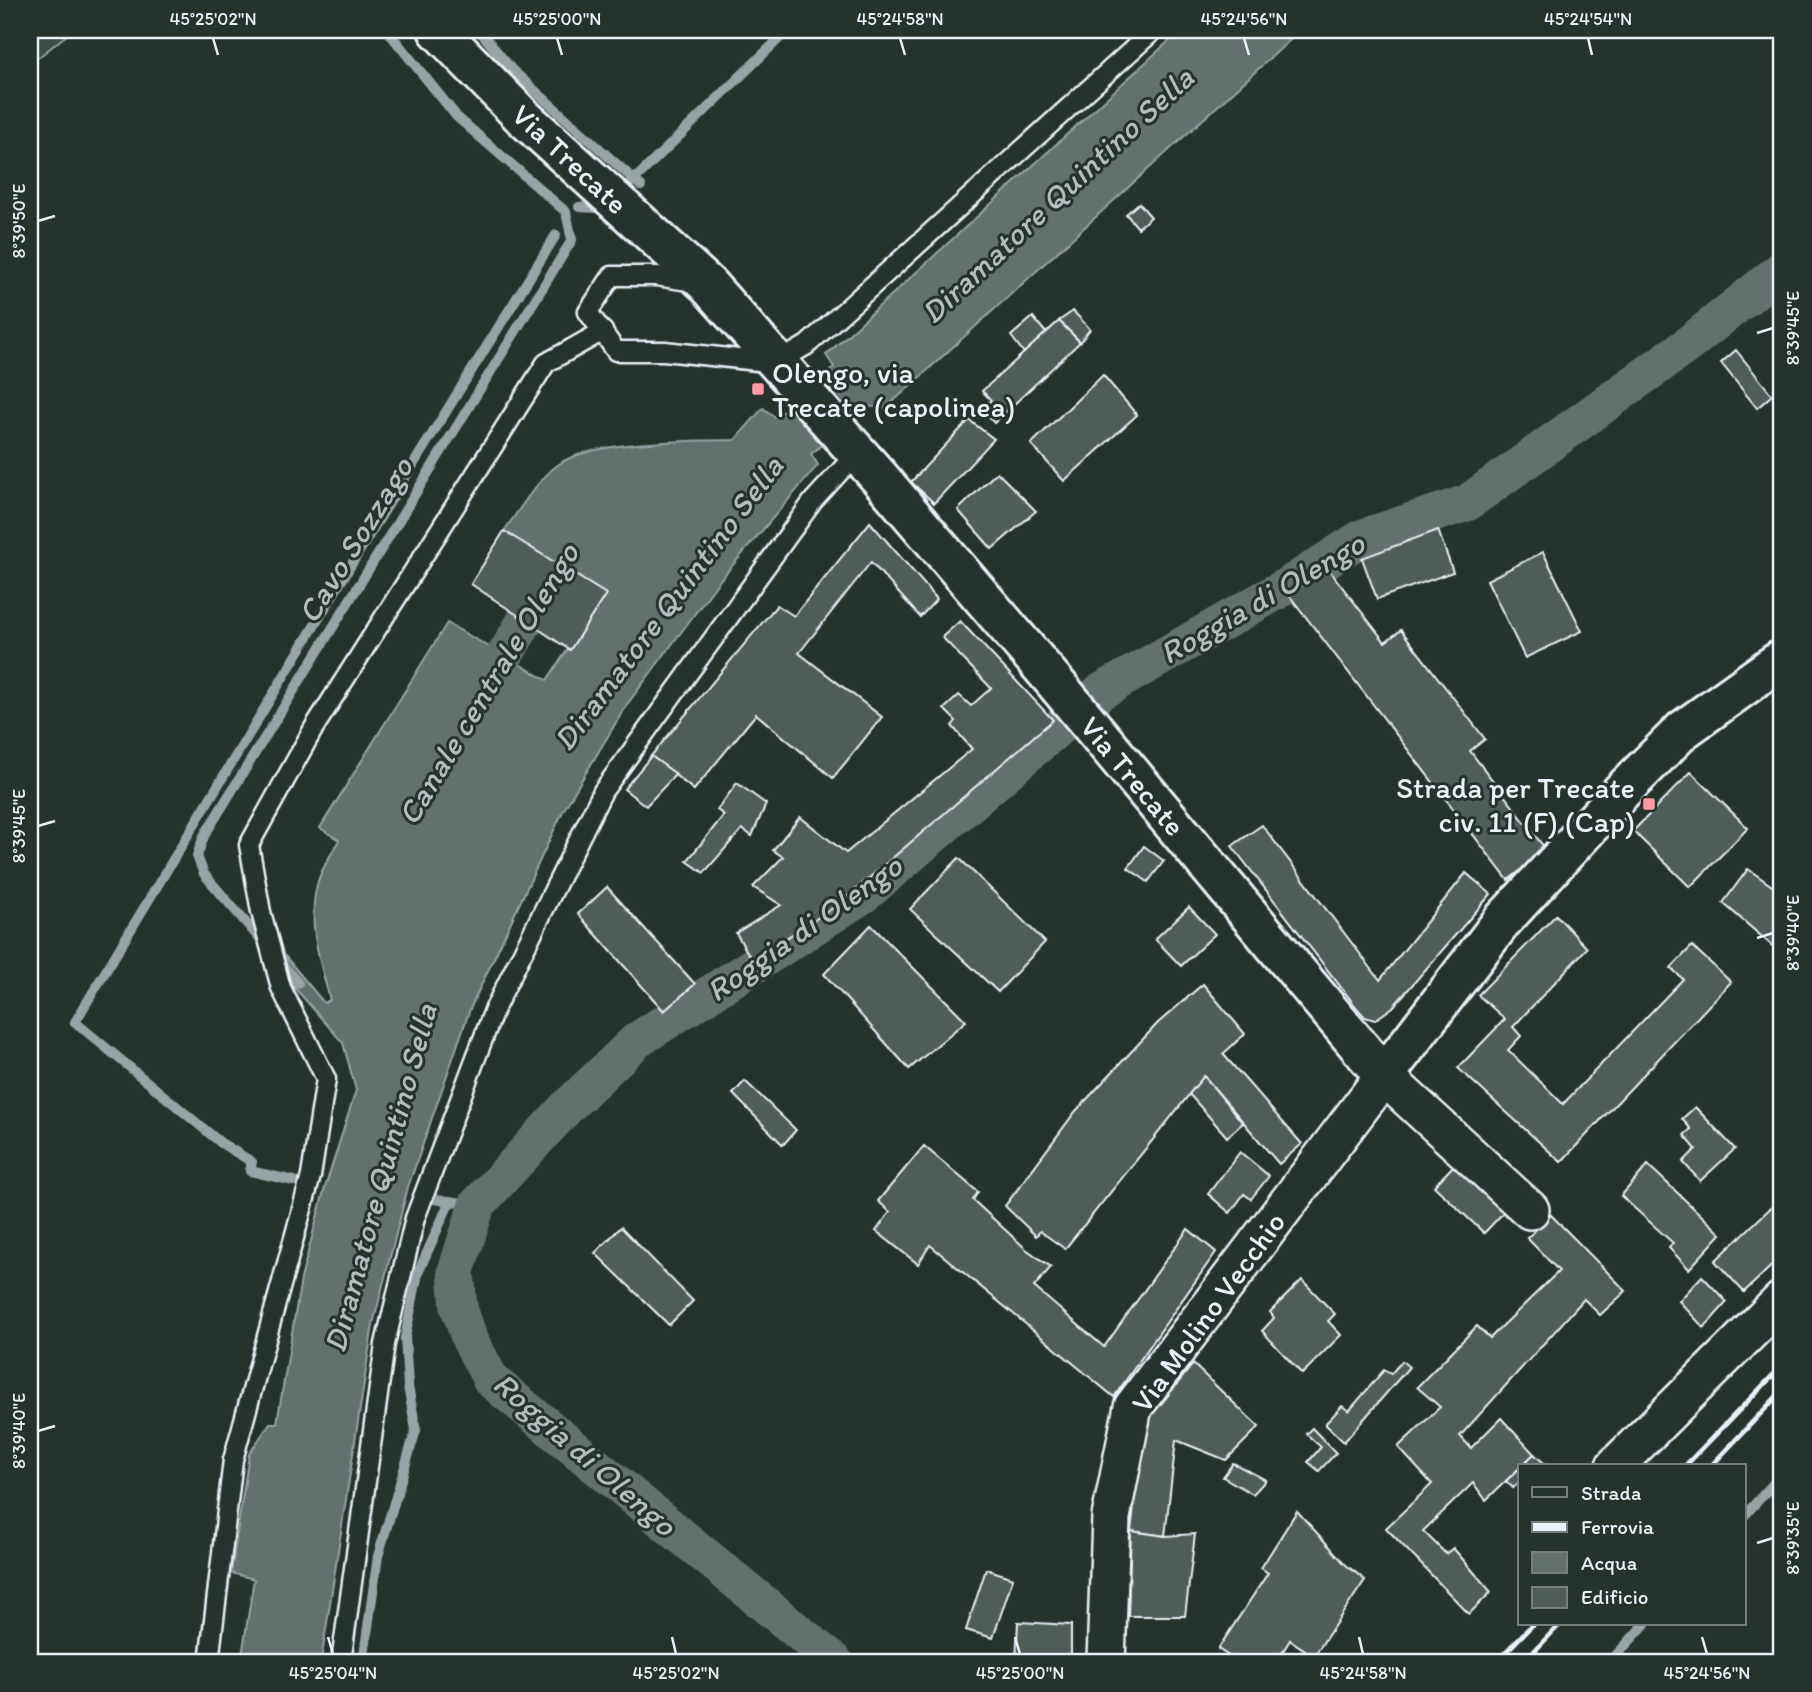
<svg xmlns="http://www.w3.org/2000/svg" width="1812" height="1692" font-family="Itim,sans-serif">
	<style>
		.green { fill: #3e4b47; stroke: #939ea0; stroke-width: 2 }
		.water { fill: #636f6d; stroke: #98a3a5; stroke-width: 2 }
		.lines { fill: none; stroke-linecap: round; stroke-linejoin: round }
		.stream { stroke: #98a3a5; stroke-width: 10 }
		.canal { stroke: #636f6d; stroke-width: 37 }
		.building { fill: #505c59; stroke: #e8f1f8; stroke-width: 2 }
		.service-casing { stroke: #e8f1f8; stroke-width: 23 }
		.minor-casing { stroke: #e8f1f8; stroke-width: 42 }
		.secondary-casing { stroke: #e8f1f8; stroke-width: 44 }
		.service { stroke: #26332d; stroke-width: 18 }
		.minor { stroke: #26332d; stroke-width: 37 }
		.secondary { stroke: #26332d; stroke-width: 38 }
		.rail { stroke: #e8f1f8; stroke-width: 5 }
		.ticks { fill: none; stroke: #e8f1f8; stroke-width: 2.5 }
		.poi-dot { fill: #ff9aa2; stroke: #26332d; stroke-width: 2.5 }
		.labels { text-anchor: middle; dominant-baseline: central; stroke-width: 6; stroke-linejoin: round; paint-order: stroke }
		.street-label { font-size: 30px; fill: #e8f1f8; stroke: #26332d }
		.poi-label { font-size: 30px; fill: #e8f1f8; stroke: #26332d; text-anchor: start }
		.water-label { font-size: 32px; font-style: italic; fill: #b3bdc0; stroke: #26332d }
		.neatline { fill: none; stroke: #e8f1f8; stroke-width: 2.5 }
		.ticks-label { font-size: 18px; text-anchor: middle; fill: #e8f1f8 }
	</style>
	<rect width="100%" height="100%" fill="#26332d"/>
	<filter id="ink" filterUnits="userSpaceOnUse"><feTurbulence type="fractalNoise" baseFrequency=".0143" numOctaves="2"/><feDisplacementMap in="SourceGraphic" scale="14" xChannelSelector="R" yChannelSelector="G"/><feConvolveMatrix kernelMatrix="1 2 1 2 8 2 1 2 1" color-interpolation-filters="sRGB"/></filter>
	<g filter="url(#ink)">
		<polygon class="green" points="30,30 73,30 30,64"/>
		<g class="water">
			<polygon points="1181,30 1301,30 886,408 865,406 847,423 814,385 834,367 826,355"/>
			<path d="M793,404L826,442L811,454L818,465L720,580L626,706L563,811L470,1009L408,1187L373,1324L321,1662H241L254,1579L231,1573L249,1454L270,1423H277L301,1279L324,1191L356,1090L343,1043L294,987L284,955L324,1003L330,1000C320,961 307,925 317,885C320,870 332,854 339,840L320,828L447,623L547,680L605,594L504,531C521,508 536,481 559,464C594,440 692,441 735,440L763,408L775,417Z"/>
		</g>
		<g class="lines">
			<g class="stream">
				<polyline points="479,30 512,70 641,186"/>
				<polyline points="579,207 597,208 634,180 788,30"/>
				<polyline points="298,983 204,874 197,856 204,836 572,240 566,212 457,117 387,30"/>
				<polyline points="294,1181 250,1171 252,1162 221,1143 75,1022 365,542 556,235"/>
				<polyline points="434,1199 477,1205"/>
				<polyline points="1744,1516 1782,1474"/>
				<polyline points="363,1662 378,1556 416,1430 408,1386 405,1338 418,1273 450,1201"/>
				<polyline points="1610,1662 1645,1624"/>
			</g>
			<g class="canal">
				<polyline points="479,699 551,577"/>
				<polyline points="835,1662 491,1380 470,1340 459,1308 456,1271 477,1205 567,1107 636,1041 865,894 1100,692 1290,584 1363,537 1467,503 1686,346 1782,269"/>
			</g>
		</g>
		<g class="building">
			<polygon points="1139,203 1151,217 1138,228 1126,214"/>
			<polygon points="1073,311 1090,329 1080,342 1059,321"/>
			<polygon points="1033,317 1046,333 1024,353 1011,336"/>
			<polygon points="1059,321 1080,342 994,423 982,409 991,400 982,391"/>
			<polygon points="1736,350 1772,395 1757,408 1721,363"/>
			<polygon points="1103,375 1137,415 1064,481 1031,444"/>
			<polygon points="969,420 994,439 934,503 911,482"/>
			<polygon points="997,472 1036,511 992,549 958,510"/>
			<polygon points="870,522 937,599 920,617 871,562 799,653 882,717 833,778 756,714 694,790 651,756 777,605 794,616"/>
			<polygon points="1438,530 1453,572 1377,599 1362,558"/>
			<polygon points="504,531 606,594 570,650 471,584"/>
			<polygon points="1543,552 1582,631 1525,658 1487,580"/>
			<polygon points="1326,566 1385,642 1401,630 1485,739 1470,751 1547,851 1508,880 1289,595"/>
			<polygon points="960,621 1053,720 839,904 752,960 736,933 781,905 753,887 783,857 773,850 800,817 846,853 972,749 952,726 956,721 944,709 959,695 971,706 991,688 942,637"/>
			<polygon points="651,756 676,774 646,806 624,789"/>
			<polygon points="1691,772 1748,828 1690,887 1633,831"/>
			<polygon points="737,783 766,804 752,836 742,829 704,873 687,861 724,815 717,810"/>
			<polygon points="1262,825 1380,980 1466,873 1491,894 1393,1007 1375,1020 1365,1017 1357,1008 1232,846"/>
			<polygon points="1144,846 1164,861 1148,882 1128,868"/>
			<polygon points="959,858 1045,942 998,992 910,909"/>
			<polygon points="1748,869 1782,893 1782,941 1776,949 1723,903"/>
			<polygon points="607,887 695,984 664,1011 578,914"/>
			<polygon points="1189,907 1215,934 1181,966 1155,939"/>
			<polygon points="1556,915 1587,948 1513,1027 1521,1036 1508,1050 1563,1104 1683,979 1671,968 1692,946 1731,982 1561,1162 1458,1068 1505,1019 1478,995"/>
			<polygon points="871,925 966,1021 909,1069 824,974"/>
			<polygon points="1203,984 1245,1034 1223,1054 1302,1144 1279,1164 1204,1076 1065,1249 1040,1231 1036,1236 1005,1206 1075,1112 1158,1023"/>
			<polygon points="1204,1076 1243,1123 1227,1137 1189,1094"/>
			<polygon points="745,1081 796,1130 783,1145 733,1094"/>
			<polygon points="1695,1107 1735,1149 1700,1181 1683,1162 1696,1149 1684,1135 1691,1129 1682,1119"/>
			<polygon points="924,1146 978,1192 973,1200 1026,1249 1051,1267 1034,1287 1104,1347 1188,1229 1216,1252 1114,1397 930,1245 918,1264 876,1231 890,1212 878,1201"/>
			<polygon points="1240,1152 1269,1176 1251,1199 1244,1194 1230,1213 1208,1194"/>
			<polygon points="1455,1164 1505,1211 1484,1233 1434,1186"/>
			<polygon points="1648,1165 1721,1234 1689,1269 1669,1248 1673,1243 1621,1196"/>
			<polygon points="1782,1197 1782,1256 1744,1292 1715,1261"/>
			<polygon points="1551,1215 1626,1291 1600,1315 1584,1299 1460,1436 1471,1448 1501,1418 1534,1454 1486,1500 1473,1483 1423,1531 1446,1554 1453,1548 1491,1592 1469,1614 1386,1528 1432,1484 1398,1447 1440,1407 1417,1387 1477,1326 1490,1338 1559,1271 1527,1238"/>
			<polygon points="621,1227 693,1301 669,1325 595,1253"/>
			<polygon points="1702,1276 1727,1302 1704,1328 1679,1301"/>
			<polygon points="1302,1280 1335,1314 1328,1321 1341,1335 1302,1374 1262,1331 1274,1318 1270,1312"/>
			<polygon points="1402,1361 1409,1367 1344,1442 1325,1424 1342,1406 1349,1411 1384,1370 1391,1374"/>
			<polygon points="1193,1364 1259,1427 1226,1460 1176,1440 1165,1536 1131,1531 1144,1425"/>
			<polygon points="1312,1428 1336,1453 1319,1471 1308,1462 1321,1447 1306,1434"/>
			<polygon points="1534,1454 1545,1464 1521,1466"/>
			<polygon points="1233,1463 1266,1480 1253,1494 1223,1477"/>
			<polygon points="1520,1468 1520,1481 1513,1488 1506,1481"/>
			<polygon points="1297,1511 1346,1565 1365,1580 1314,1656 1290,1640 1276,1662 1238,1662 1218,1649 1268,1573 1261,1568"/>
			<polygon points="1131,1531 1165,1536 1195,1534 1185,1616 1128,1616"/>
			<polygon points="986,1569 1013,1578 993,1638 966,1630"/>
			<polygon points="1018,1622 1071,1625 1071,1662 1016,1662"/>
		</g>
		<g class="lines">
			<defs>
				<g id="service">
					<polyline points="695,282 656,276 612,276 588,312 616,351 664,351 776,363 807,345 1154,30"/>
					<polyline points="209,1662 233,1460 311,1176 326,1079 281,988 261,912 249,845 315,726 546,363 603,331"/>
					<polyline points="341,1662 385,1344 415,1218 494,1010 603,791 813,501 856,454"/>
				</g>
				<g id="minor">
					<polyline points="1615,1466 1782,1300"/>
					<polyline points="1106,1662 1111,1517 1133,1407 1384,1076 1530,1210"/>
				</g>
				<polyline id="secondary" points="438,30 523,117 707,284 880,478 1053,680 1384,1076 1503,920 1623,790 1683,730 1782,659"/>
			</defs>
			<use href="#service" class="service-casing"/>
			<use href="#minor" class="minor-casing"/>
			<use href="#secondary" class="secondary-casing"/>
			<use href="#service" class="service"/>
			<use href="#minor" class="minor"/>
			<use href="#secondary" class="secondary"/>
			<g class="rail">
				<polyline points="1685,1466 1782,1366"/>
				<polyline points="1711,1466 1782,1391"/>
				<polyline points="1496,1662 1533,1624"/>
				<polyline points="1524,1662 1560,1624"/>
			</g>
		</g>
	</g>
	<path class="ticks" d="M213,38L218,55M557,38L562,55M900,38L905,55M1244,38L1249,55M1588,38L1592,55M38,221L55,216M1757,333L1773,328M38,826L55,821M1757,938L1773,933M38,1431L55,1426M1757,1543L1773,1538M328,1637L333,1654M672,1637L676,1654M1015,1637L1020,1654M1359,1637L1363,1654M1702,1637L1707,1654"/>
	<g class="poi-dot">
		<rect x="751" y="382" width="14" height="14" rx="3.5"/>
		<rect x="1642" y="797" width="14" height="14" rx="3.5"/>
	</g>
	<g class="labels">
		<g class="street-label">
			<text transform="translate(570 159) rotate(43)">Via Trecate</text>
			<text transform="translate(1133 776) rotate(50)">Via Trecate</text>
			<text transform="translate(1208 1312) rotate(-54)">Via Molino Vecchio</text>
		</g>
		<g class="poi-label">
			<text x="772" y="372">Olengo, via<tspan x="772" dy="34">Trecate (capolinea)</tspan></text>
			<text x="1635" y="787" text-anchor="end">Strada per Trecate<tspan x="1635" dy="34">civ. 11 (F) (Cap)</tspan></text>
		</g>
		<g class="water-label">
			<text transform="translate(1057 195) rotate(-43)">Diramatore Quintino Sella</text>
			<text transform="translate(355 540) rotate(-58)">Cavo Sozzago</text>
			<text transform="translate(1262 598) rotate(-30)">Roggia di Olengo</text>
			<text transform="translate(668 603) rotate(-53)">Diramatore Quintino Sella</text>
			<text transform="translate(488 684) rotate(-59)">Canale centrale Olengo</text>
			<text transform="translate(804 928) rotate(-35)">Roggia di Olengo</text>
			<text transform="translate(380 1178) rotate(-75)">Diramatore Quintino Sella</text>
			<text transform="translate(585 1454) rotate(41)">Roggia di Olengo</text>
		</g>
	</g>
	<rect width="1812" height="1692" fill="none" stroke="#26332d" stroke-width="77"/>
	<rect x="1518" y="1464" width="228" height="161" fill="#26332d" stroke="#747f7e" stroke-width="2"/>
	<rect x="1532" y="1487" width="35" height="10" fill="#26332d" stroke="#747f7e" stroke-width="2"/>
	<text x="1581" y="1500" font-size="21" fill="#e8f1f8">Strada</text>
	<rect x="1532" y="1522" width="35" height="10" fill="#e8f1f8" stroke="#747f7e" stroke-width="2"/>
	<text x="1581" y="1534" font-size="21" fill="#e8f1f8">Ferrovia</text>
	<rect x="1532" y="1552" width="35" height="21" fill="#636f6d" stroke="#747f7e" stroke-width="2"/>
	<text x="1581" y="1570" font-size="21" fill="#e8f1f8">Acqua</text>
	<rect x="1532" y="1587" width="35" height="21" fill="#505c59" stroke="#747f7e" stroke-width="2"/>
	<text x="1581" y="1604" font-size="21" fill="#e8f1f8">Edificio</text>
	<rect x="38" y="38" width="1735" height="1616" class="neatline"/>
	<g class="ticks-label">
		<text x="213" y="25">45°25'02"N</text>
		<text x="557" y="25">45°25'00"N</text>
		<text x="900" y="25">45°24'58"N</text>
		<text x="1244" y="25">45°24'56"N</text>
		<text x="1588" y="25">45°24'54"N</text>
		<text transform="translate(19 221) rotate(-90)" y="6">8°39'50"E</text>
		<text transform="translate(1793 328) rotate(-90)" y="6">8°39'45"E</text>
		<text transform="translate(19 826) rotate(-90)" y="6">8°39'45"E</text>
		<text transform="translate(1793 933) rotate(-90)" y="6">8°39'40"E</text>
		<text transform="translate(19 1431) rotate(-90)" y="6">8°39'40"E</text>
		<text transform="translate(1793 1538) rotate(-90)" y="6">8°39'35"E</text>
		<text x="333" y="1679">45°25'04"N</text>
		<text x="676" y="1679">45°25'02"N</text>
		<text x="1020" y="1679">45°25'00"N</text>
		<text x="1363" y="1679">45°24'58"N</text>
		<text x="1707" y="1679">45°24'56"N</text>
	</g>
</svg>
